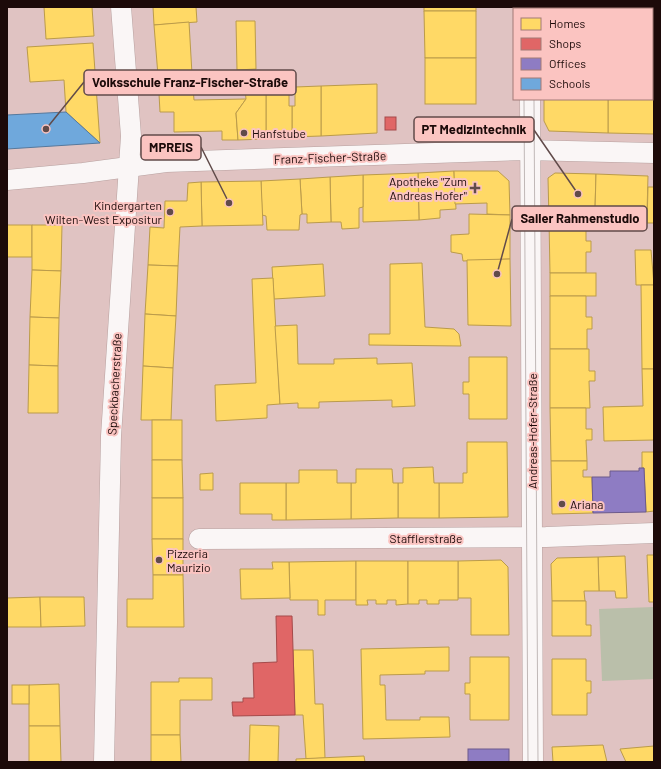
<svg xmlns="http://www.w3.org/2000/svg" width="661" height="769" font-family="Barlow,sans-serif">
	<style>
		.green { fill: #babfaa }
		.homes { fill: #ffd966; stroke: #bb9b4a }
		.shops { fill: #e06666; stroke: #a54a4a }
		.offices { fill: #8e7cc3; stroke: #6c5a8b }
		.schools { fill: #6fa8dc; stroke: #56799d }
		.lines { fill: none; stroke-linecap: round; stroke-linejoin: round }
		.minor-casing { stroke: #b7a09f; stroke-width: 21 }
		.minor { stroke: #faf6f6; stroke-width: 20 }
		.tram { stroke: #c0b8b7; stroke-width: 1 }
		.poi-dot { fill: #614b4a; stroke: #fbc4c1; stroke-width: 1.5 }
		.labels { text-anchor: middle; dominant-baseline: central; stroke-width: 4; stroke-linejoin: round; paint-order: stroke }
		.poi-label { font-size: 12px; fill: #1c0a09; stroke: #fbc4c1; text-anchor: start }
		.street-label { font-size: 12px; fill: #1c0a09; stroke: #fbc4c1 }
		.leader { fill: none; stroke: #614b4a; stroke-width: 1.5 }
		.callout-dot { fill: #614b4a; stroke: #fbc4c1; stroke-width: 1.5 }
		.callout { fill: #fbc4c1; stroke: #614b4a; stroke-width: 1.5 }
		.callout-label { font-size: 13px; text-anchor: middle; font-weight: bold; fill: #1c0a09 }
	</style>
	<rect width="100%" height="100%" fill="#e0c3c2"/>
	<polygon class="green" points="654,607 654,679 602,681 599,609"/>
	<g class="homes">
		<polygon points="44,7 92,7 94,36 46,39"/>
		<polygon points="153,7 196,7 197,22 154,25"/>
		<rect x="424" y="7" width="52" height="4"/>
		<rect x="543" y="7" width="47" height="2"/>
		<polygon points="424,11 476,11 476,58 425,58"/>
		<polygon points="236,21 255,21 256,69 237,70"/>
		<polygon points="189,22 192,74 158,76 154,25"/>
		<polygon points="93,43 100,143 66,112 64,80 30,82 27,47"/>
		<rect x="425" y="58" width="51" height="46"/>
		<polygon points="192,74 194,100 246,99 236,113 238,140 222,140 222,131 174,132 174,112 160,112 158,76"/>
		<polygon points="377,84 377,133 321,136 321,86"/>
		<polygon points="321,86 321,136 292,137 292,106 295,106 295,87"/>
		<polygon points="266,88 289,88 289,106 292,106 292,137 266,139"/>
		<polygon points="266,88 266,139 238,140 236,113 246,99 245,89"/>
		<polygon points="652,89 654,89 654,134 608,133 608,99 652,99"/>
		<polygon points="544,99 608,99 608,133 549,131 544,121"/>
		<polygon points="454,171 456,209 440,210 440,218 419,220 418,173"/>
		<polygon points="454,171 498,171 509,181 510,215 487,214 487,203 455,204"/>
		<polygon points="418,173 419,220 363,222 363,175"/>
		<polygon points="555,173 596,174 595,207 586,207 586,220 549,220 548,178"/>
		<polygon points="596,174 648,176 647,213 595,211"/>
		<polygon points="363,175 363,207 359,208 359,228 342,229 341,222 331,222 330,177"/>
		<polygon points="330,177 331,222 307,223 307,214 302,214 300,179"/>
		<polygon points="300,179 302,214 300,215 299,230 267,230 266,216 262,215 261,181"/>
		<polygon points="261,181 263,225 202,226 201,182"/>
		<polygon points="201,182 202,226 180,227 178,266 148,265 150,227 164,228 165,201 187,201 188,183"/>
		<polygon points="648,187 654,187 654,223 647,223"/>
		<polygon points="469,214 510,215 510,259 463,261 462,254 451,252 451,235 469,234"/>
		<polygon points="549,220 586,220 586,241 591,241 591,252 586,252 586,273 550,273"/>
		<rect x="7" y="225" width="25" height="32"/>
		<polygon points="32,225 62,225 61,271 32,270"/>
		<polygon points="635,250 651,250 654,285 636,285"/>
		<polygon points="510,259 511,326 468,325 467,260"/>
		<polygon points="422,263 425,327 454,329 459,334 461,346 369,345 369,334 390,334 390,264"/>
		<polygon points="323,264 325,296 274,299 272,267"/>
		<polygon points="148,265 178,266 176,316 145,314"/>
		<polygon points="32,270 61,271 59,318 30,317"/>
		<rect x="550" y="273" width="46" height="23"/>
		<polygon points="273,278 280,404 267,405 267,418 216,421 215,385 256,383 252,279"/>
		<polygon points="641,285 654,285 654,369 642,369"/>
		<polygon points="550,296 586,296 586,317 592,317 592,329 587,329 587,349 550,349"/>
		<polygon points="145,314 176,316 173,368 143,366"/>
		<polygon points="30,317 59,318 58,366 29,365"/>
		<polygon points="297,325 298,364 334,364 334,359 377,358 377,364 412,363 415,406 392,407 392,400 319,402 319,408 298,408 298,403 280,404 275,326"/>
		<polygon points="550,349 589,349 589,371 595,371 595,381 589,381 590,408 550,408"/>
		<polygon points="469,357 507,357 507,419 469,419 469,394 463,394 463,382 469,382"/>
		<polygon points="29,365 58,366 58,413 28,413"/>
		<polygon points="143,366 173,368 171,420 141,420"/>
		<polygon points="642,369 654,369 654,440 604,441 603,407 643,406"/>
		<polygon points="550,408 586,408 586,429 592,429 592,440 586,440 587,461 551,461"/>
		<rect x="152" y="420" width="30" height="40"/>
		<polygon points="467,442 507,442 508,517 439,518 439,483 463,483 463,473 467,473"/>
		<polygon points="642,452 654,452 654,511 646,512 644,468 642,468"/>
		<polygon points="152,460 182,460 183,498 152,498"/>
		<polygon points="551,461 587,461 587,470 583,470 583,477 592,477 593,513 552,514"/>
		<polygon points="433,467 434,483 439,483 439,518 398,518 398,483 403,483 403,468"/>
		<polygon points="356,469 392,469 393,483 398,483 398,518 351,519 351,483 356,483"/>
		<polygon points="299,470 337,470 337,483 351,483 351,519 286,520 286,483 299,483"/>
		<polygon points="213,473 213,490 200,490 200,474"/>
		<polygon points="240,483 286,483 286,520 272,520 272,514 240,514"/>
		<rect x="152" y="498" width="31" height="41"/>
		<polygon points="152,539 183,539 183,575 153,575"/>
		<polygon points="647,555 654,555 654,602 649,602"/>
		<polygon points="625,556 627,598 616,598 615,591 599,591 598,557"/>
		<polygon points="598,557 599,591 584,591 585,601 552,601 551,564 557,558"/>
		<polygon points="501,560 508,567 509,635 471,635 471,598 458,598 458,561"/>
		<polygon points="356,561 356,600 325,600 325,615 318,615 318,600 290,600 289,562"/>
		<polygon points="356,561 408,561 408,604 396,605 396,600 387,600 387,604 376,604 376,600 367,600 368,605 356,605"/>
		<polygon points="408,561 458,561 458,600 439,600 439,604 427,604 427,600 419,600 419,604 408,604"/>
		<polygon points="272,562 289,562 290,598 241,599 240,569 273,569"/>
		<polygon points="153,575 183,575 184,627 127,627 127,599 153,599"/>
		<polygon points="40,597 41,627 7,627 7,598"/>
		<polygon points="40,597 84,597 85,626 41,627"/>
		<polygon points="552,601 586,601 586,625 591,625 591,636 552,636"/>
		<polygon points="449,647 449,671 425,671 425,674 380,675 380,685 385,685 386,720 420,720 420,717 449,717 450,737 363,739 361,649"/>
		<polygon points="293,650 313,650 315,704 323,704 325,758 306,759 303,715 295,715"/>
		<polygon points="470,657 509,657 509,720 470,720 470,694 465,694 465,683 470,683"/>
		<polygon points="552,659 586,659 586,681 591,681 591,693 587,693 587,715 552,715"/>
		<polygon points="179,678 212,678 212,700 180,700 180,735 151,735 151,682 179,682"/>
		<polygon points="59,684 60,726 29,726 29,685"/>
		<rect x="12" y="685" width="17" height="19"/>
		<polygon points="250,725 279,726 278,762 249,762"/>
		<polygon points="29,726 60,726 61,762 29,762"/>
		<polygon points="151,735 180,735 181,762 151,762"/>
		<polygon points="603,745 607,762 553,762 552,747"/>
		<polygon points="654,746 654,762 626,762 620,749"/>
		<polygon points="364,756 365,762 296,762 296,759"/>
	</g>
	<g class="shops">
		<rect x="385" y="117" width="11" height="13"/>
		<polygon points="276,616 292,616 295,715 233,716 232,702 243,702 243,698 254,698 253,663 277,662"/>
	</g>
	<g class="offices">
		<polygon points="639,468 644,468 646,512 593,513 592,477 610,477 610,471 639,471"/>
		<rect x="468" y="749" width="41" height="13"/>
	</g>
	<polygon class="schools" points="66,112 100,143 7,149 7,115"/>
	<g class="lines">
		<defs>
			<g id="minor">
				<polyline points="529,7 529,9"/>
				<polyline points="530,99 533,762"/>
				<polyline points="7,180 83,173 166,162 524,150 654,153"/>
				<polyline points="199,539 546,537 654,533"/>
				<polyline points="104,762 111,436 131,136 121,7"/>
			</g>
		</defs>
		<use href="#minor" class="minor-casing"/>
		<use href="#minor" class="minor"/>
		<g class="tram">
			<polyline points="523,7 523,9"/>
			<polyline points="534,7 534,9"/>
			<polyline points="524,99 528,762"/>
			<polyline points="534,99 538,762"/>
		</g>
	</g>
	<g class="poi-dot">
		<circle cx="244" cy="133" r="4"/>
		<path d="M473 182h4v4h4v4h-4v4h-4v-4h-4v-4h4z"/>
		<circle cx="170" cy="212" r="4"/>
		<circle cx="562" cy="504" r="4"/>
		<circle cx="159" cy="560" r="4"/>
	</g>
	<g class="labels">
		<g class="poi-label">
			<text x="252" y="133">Hanfstube</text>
			<text x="467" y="181" text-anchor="end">Apotheke "Zum<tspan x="467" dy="14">Andreas Hofer"</tspan></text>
			<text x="162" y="205" text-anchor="end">Kindergarten<tspan x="162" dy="14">Wilten-West Expositur</tspan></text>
			<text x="570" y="504">Ariana</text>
			<text x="167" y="553">Pizzeria<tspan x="167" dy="14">Maurizio</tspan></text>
		</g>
		<g class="street-label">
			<text transform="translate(330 157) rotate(-2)">Franz-Fischer-Straße</text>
			<text transform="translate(114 384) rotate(-87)">Speckbacherstraße</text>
			<text transform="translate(532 431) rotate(-90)">Andreas-Hofer-Straße</text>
			<text x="426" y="538">Stafflerstraße</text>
		</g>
	</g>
	<path class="leader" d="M46 129L84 82M578 194L534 130M229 203L201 147M497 274L512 219"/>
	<g class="callout-dot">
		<circle cx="46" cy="129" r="4"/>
		<circle cx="578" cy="194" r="4"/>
		<circle cx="229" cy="203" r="4"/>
		<circle cx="497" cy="274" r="4"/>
	</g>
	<g class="callout">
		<rect x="84" y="70" width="212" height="25" rx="4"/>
		<rect x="414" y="117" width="120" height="25" rx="4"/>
		<rect x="141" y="135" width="60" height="25" rx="4"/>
		<rect x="512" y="206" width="135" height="25" rx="4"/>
	</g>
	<g class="callout-label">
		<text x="190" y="87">Volksschule Franz-Fischer-Straße</text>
		<text x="474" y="134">PT Medizintechnik</text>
		<text x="171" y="152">MPREIS</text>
		<text x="580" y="223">Sailer Rahmenstudio</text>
	</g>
	<rect width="661" height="769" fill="none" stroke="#1c0a09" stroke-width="16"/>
	<rect x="513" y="8" width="140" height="92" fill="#fbc4c1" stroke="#a27a77"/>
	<rect x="521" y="18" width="20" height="12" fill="#ffd966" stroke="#a27a77"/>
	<text x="549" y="28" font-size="12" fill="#1c0a09">Homes</text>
	<rect x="521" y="38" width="20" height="12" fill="#e06666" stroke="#a27a77"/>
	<text x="549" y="48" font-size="12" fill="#1c0a09">Shops</text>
	<rect x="521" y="58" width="20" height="12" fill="#8e7cc3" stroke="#a27a77"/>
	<text x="549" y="68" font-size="12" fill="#1c0a09">Offices</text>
	<rect x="521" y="78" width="20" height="12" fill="#6fa8dc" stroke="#a27a77"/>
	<text x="549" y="88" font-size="12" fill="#1c0a09">Schools</text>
</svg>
